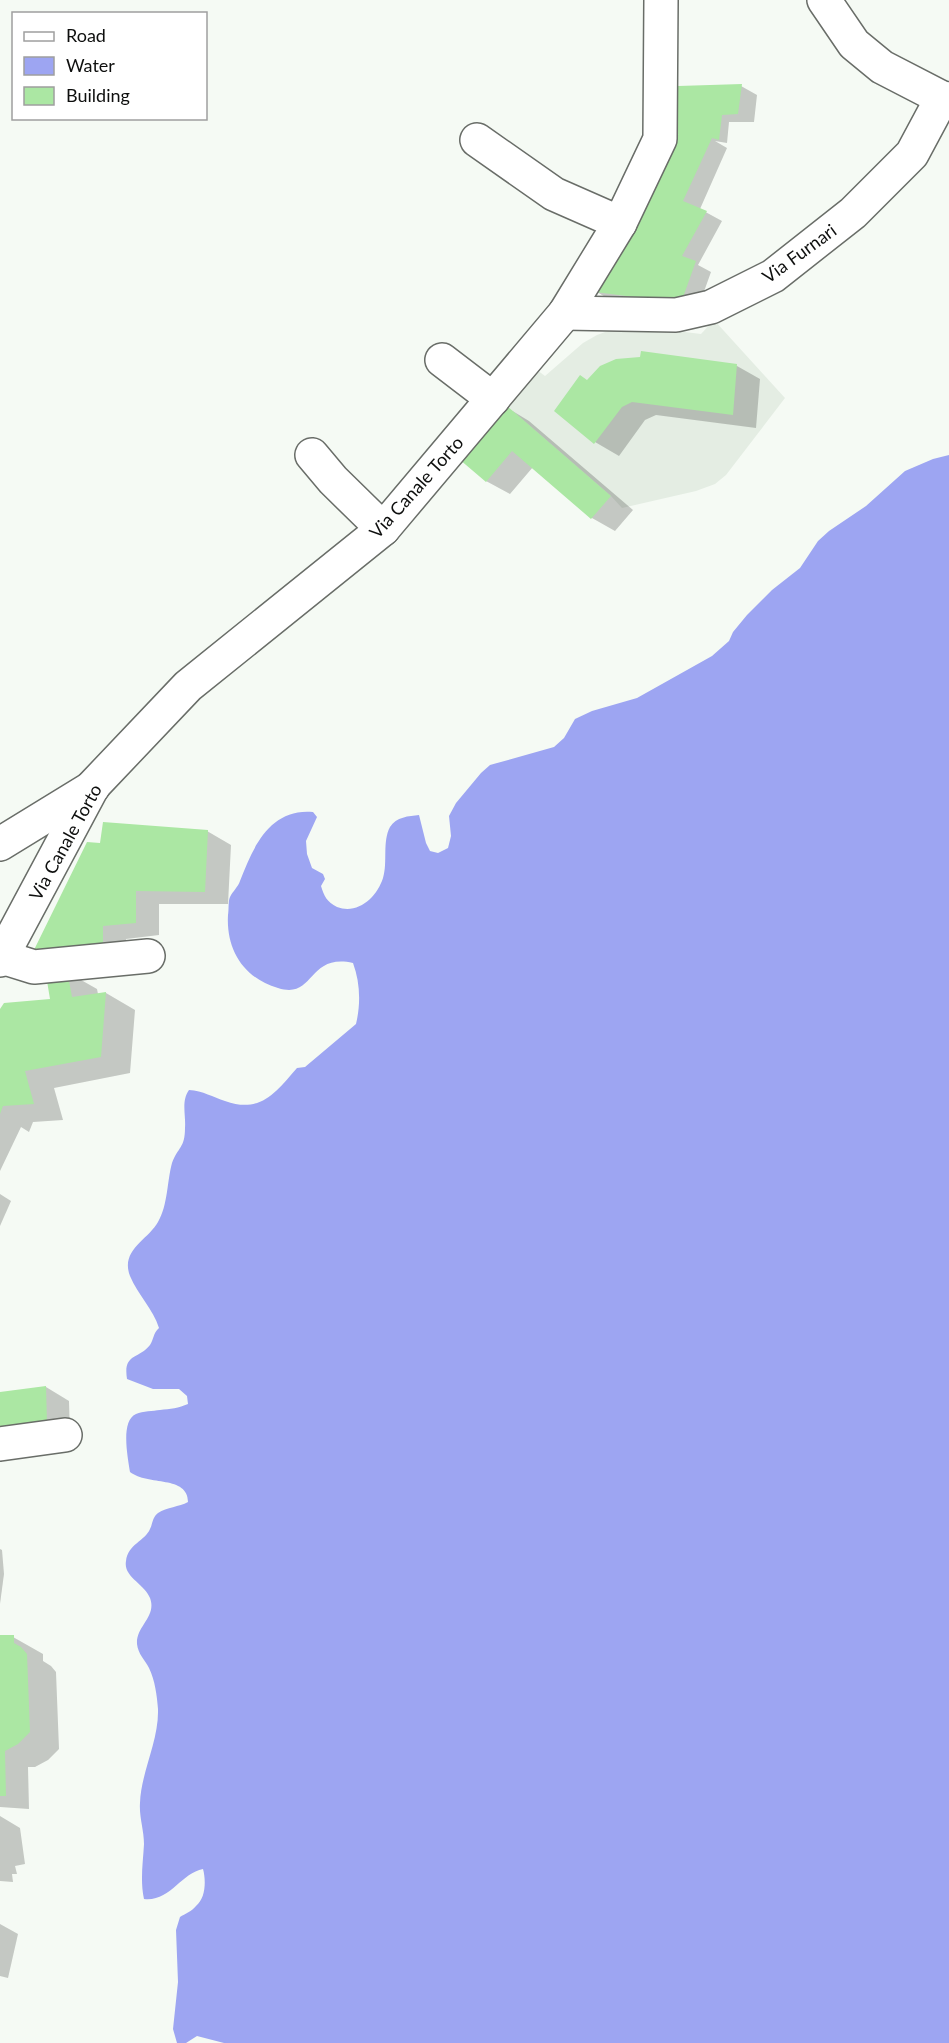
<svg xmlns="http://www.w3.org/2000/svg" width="949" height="2043" font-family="Lato,sans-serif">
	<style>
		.built { fill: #e4ede3 }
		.water { fill: #9da5f2 }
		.shadow { fill: #0003 }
		.building { fill: #abe7a3 }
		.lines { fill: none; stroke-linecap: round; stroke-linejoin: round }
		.minor-casing { stroke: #696d68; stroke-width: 36 }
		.minor { stroke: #fff; stroke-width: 33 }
		.labels { text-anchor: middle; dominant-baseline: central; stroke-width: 6; stroke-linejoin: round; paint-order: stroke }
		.street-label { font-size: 18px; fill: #0e0f0e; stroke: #fff }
	</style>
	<rect width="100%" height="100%" fill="#f5faf4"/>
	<polygon class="built" points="714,320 785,398 726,475 715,484 696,491 622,508 611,496 506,405 537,370 545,376 583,343 597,335 616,328 645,327 701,334"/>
	<path class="water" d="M949,455V2043H224L197,2036L186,2043H177L173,2029L178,1982L176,1930L180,1917C185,1914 192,1911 196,1906C206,1898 206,1880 203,1869C181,1873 170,1902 144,1899C140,1880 143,1863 144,1844C144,1830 139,1817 140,1803C141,1772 159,1741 158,1709C157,1696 155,1680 149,1668C145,1660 138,1654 137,1644C136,1626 157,1617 150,1598C145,1584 123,1577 126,1561C128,1544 145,1541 150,1529C153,1523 152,1518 158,1513C167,1507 179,1507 188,1502C188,1475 148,1486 130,1472C128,1458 120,1421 136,1414C143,1411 153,1411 160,1410C170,1409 179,1408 188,1404L187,1396L179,1389H153L127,1379C123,1353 138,1360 150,1345C154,1339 153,1333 159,1328C153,1309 138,1295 130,1276C120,1250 148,1240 158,1222C168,1205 167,1181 172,1163C178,1147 185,1148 185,1128C186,1115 181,1101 189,1090C203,1091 213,1097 225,1101C261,1114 276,1092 297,1068L305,1067L356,1024C361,1003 360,982 353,963C307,953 315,1000 278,988C243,978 226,949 228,915C229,910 228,901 230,897C233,891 238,887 240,881C253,847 270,808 313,812L317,817L306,841L307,854L312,868L323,874L325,879L321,886C324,896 327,902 337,907C358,915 377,897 383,878C388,862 382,842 390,827C396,817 409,816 419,815L426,843L430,851L438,853L448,848L451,836L449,816L456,803L481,773L490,765L554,747L564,738L575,719L592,711L637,698L712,656L729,641L733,632L747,615L772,590L800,568L818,541L829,531L866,506L905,471L933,459Z"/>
	<g class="shadow">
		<polygon points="741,86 757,95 754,122 729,122 727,143 715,141 727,148 700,209 722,221 698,265 711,272 697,311 612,301 597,292"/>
		<polygon points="737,366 760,379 756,428 656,415 645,420 619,456 595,442 556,410 588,381"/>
		<polygon points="506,407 529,421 633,510 615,531 592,518 533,467 510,494 486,481"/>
		<polygon points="207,831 231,845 228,904 159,904 159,935 126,939 126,961 57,967 102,845"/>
		<polygon points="67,972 97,989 98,994 106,993 135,1010 130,1073 54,1088 63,1120 33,1122 29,1132 21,1127 0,1171 0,1013 52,1000"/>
		<polygon points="0,1194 11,1201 0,1226"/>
		<polygon points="46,1387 69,1401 70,1436 0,1394"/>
		<polygon points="0,1549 2,1550 4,1574 0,1604"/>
		<polygon points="0,1637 13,1637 43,1654 43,1661 51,1666 56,1672 59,1749 48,1760 35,1767 28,1767 29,1809 0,1807"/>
		<polygon points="0,1816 20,1828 25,1864 15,1866 17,1874 12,1874 13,1882 0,1881"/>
		<polygon points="0,1924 18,1934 8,1978 0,1976"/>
	</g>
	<g class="building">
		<polygon points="742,84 738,114 722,115 719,140 712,138 683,201 707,211 682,256 696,261 681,303 595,292 676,105 678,86"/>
		<polygon points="641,351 737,364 733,415 632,402 622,407 594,444 554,411 580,375 587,380 600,366 616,359 640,357"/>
		<polygon points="506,405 611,496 591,519 512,451 486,482 459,459"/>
		<polygon points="103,822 208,830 205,892 136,891 136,923 103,926 103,948 32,954 87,842 100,843"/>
		<polygon points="67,970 72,997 106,992 101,1057 25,1071 34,1104 3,1106 0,1114 0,1009 4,1003 50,999 46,975"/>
		<polygon points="46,1386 47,1423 0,1430 0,1392"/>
		<polygon points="0,1635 14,1635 14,1643 21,1647 27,1654 30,1732 18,1744 5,1751 6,1796 0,1796"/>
	</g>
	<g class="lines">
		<defs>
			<g id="minor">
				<polyline points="824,0 854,44 882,67 942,98 949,99"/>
				<polyline points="477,140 554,194 620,223"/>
				<polyline points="565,313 676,315 711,307 773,276 853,213 912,154 942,98"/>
				<polyline points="442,360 493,399"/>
				<polyline points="312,455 333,480 383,529"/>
				<polyline points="0,844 93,787"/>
				<polyline points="2,957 34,967 148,956"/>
				<polyline points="0,960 93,786 188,686 383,529 565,313 620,223 660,139 661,0"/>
				<polyline points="0,1444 65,1435"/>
			</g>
		</defs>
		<use href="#minor" class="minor-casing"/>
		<use href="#minor" class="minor"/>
	</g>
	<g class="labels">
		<g class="street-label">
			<text transform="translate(799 253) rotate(-36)">Via Furnari</text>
			<text transform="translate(416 487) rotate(-48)">Via Canale Torto</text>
			<text transform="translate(65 842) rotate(-61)">Via Canale Torto</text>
		</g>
	</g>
	<rect x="12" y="12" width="195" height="108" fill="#ffffff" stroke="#9f9f9f" stroke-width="1.5"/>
	<rect x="24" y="32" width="30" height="9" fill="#ffffff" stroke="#9f9f9f" stroke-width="1.5"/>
	<text x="66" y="42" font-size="18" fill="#0e0f0e">Road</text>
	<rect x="24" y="57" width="30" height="18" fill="#9da5f2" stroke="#9f9f9f" stroke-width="1.5"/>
	<text x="66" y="72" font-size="18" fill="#0e0f0e">Water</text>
	<rect x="24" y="87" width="30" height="18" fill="#abe7a3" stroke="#9f9f9f" stroke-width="1.5"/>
	<text x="66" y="102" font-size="18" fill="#0e0f0e">Building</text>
</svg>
